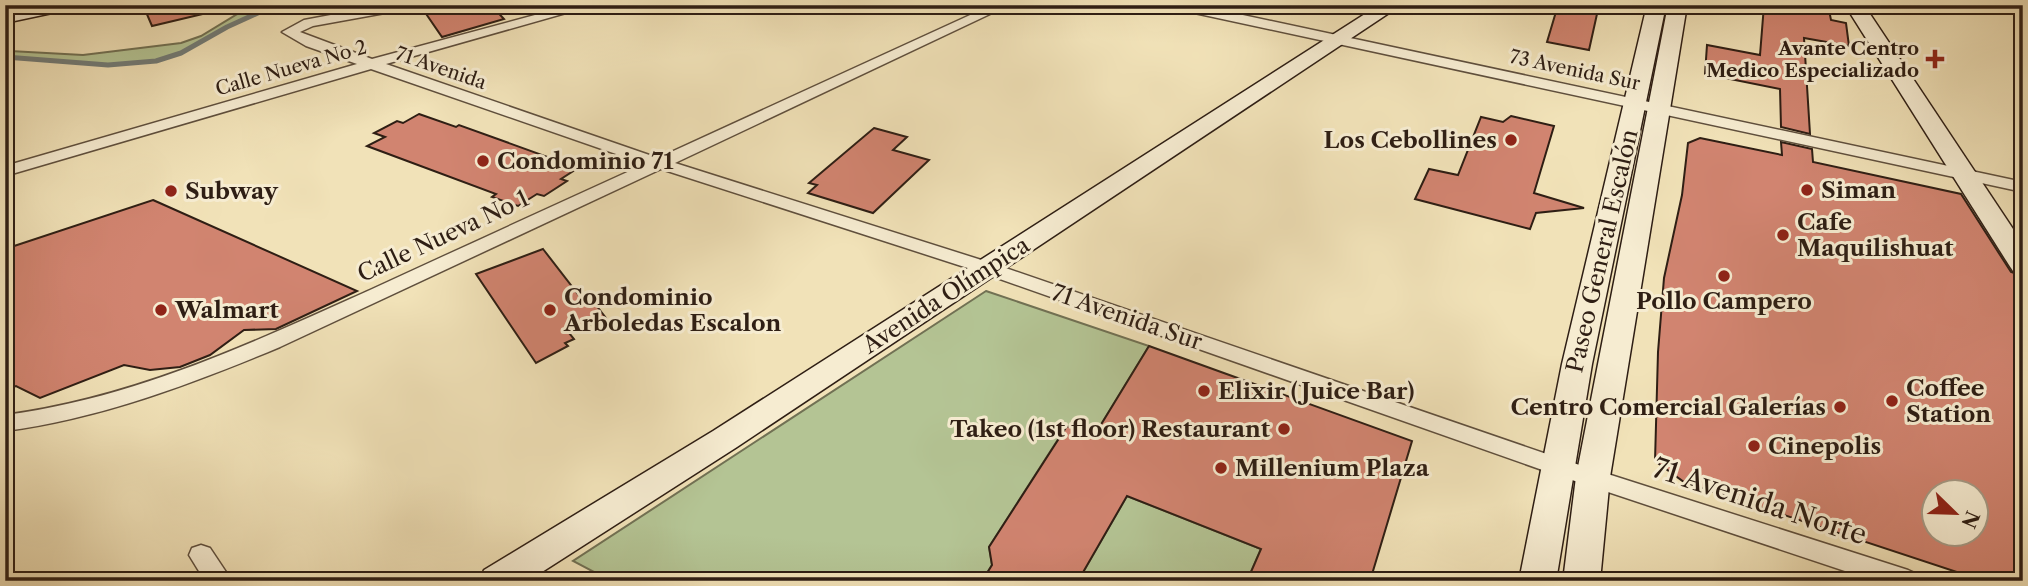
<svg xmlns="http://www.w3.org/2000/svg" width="2028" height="586" font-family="'Libre Caslon Text',serif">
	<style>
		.green { fill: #b4c494; stroke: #717154; stroke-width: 2 }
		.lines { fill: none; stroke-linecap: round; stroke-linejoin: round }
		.stream { stroke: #727c78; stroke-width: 5 }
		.building { fill: #d18470; stroke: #2e1e14; stroke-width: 2; fill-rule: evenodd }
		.street-casing { stroke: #5f4f3d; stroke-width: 3 }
		.secondary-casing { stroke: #2e1e14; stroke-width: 3 }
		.street { fill: #f6ecd1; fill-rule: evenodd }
		.secondary { fill: #f6ecd1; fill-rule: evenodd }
		.poi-dot { fill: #8f2418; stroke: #f6ecd1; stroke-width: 2.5 }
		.labels { text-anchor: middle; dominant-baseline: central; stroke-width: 6; stroke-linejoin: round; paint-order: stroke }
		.far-poi-label { font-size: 19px; font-weight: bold; fill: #2e1e14; stroke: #f6ecd1; text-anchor: end }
		.far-street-label { font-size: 19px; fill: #2e1e14; stroke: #f6ecd1 }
		.poi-label { font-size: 23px; font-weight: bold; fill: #2e1e14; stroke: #f6ecd1; text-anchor: start }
		.street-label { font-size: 23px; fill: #2e1e14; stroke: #f6ecd1 }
		.near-street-label { font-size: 28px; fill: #2e1e14; stroke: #f6ecd1 }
	</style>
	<rect width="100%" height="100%" fill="#f1e2b8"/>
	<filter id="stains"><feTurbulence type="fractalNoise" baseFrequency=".00286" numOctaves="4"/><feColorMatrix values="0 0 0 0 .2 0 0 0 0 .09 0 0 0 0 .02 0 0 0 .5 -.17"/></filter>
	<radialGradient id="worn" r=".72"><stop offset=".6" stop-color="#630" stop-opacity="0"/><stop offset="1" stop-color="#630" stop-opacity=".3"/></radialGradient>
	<g class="green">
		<polygon points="258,5 275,5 227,27 181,53 156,61 108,65 5,57 5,52 10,51 83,55 181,43 201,36 244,10"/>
		<polygon points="986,291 1149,346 1094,436 1066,427 989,547 992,565 982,581 611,581 573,561"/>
		<polygon points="1127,496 1261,549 1247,581 1078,581"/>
	</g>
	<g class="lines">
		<polyline class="stream" points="5,57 108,65 156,61 181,53 227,27 275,5"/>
	</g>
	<g class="building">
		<polygon points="143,5 206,5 207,13 152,26"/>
		<polygon points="420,5 491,5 504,19 442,37"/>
		<polygon points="1558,5 1599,5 1589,50 1547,42"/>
		<polygon points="1764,5 1828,5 1831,20 1846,23 1849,46 1804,38 1810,134 1781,127 1780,89 1705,74 1707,45 1760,55"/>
		<polygon points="419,114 456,127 459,125 578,168 561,179 567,181 544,196 537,194 518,206 492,197 496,194 367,146 385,137 374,133 397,121 403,123"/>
		<polygon points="1511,116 1554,126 1534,193 1584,208 1536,213 1530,229 1415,199 1429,169 1458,175 1481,117 1503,122"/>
		<polygon points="874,128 907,137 893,150 929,160 873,213 808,193 817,185 809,183"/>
		<path d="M1700,138L1782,155L1781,142L1812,149L1813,162L1961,194L2011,272L2023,276V581H1984L1684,482L1655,461L1658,352L1664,278L1682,195L1688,143ZM1934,492H1976V534H1934Z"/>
		<polygon points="153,200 357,291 276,329 244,330 210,355 180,367 150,370 124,365 40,398 16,386 5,390 5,249"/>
		<polygon points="543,249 581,298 586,303 592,300 606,318 569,333 574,339 565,343 568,346 536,363 476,274"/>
		<polygon points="1149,346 1412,441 1370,581 1247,581 1261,549 1127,496 1078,581 982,581 992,565 989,547 1067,426 1094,436"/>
	</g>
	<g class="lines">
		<defs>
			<g id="street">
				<path d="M384,5H413L407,9L313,26L300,32L372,59L572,5H594L386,64L658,158L992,5H1009L675,163L994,264L1564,460L1908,570L1917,574L1921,581H1875L1548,472L980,272L661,169L280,347C191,384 102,418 5,431V415C135,398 252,343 370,290C461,248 553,206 645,164L371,69L5,176V166L357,64L306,46L282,32L304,20Z"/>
				<polygon points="1170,5 1196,5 2023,182 2023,192 1176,9"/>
				<polygon points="201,545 210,548 232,581 205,581 189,555 192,548"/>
			</g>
			<g id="secondary">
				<polygon points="34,5 73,5 71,9 5,23 5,11"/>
				<polygon points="1379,5 1401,5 737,447 528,581 479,581 484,570 713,431"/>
				<polygon points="1647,5 1666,5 1592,364 1556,581 1519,581 1562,364"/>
				<polygon points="1668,5 1687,5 1610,477 1600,581 1563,581 1576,477"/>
				<polygon points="1845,5 1864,5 2023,244 2023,273 2013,271 2009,265"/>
			</g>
		</defs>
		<use href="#street" class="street-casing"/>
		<use href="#secondary" class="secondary-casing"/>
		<use href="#street" class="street"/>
		<use href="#secondary" class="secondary"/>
	</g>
	<g class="poi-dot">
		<path d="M1931.5 48.5h7v7h7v7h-7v7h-7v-7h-7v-7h7z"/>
		<circle cx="1511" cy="140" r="7"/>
		<circle cx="483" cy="161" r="7"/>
		<circle cx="1807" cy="190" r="7"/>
		<circle cx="171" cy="191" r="7"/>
		<circle cx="1783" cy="235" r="7"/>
		<circle cx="1724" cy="276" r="7"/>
		<circle cx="161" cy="310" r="7"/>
		<circle cx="550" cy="310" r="7"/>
		<circle cx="1204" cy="391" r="7"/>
		<circle cx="1892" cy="401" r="7"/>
		<circle cx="1840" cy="407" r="7"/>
		<circle cx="1284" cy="429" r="7"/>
		<circle cx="1754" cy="446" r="7"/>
		<circle cx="1221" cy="468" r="7"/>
	</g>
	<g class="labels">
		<g class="far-poi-label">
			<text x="1919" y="48">Avante Centro<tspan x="1919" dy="22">Medico Especializado</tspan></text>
		</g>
		<g class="far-street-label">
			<text transform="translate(291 68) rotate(-16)">Calle Nueva No 2</text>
			<text transform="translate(441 68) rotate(19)">71 Avenida</text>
			<text transform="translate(1575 70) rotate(12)">73 Avenida Sur</text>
		</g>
		<g class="poi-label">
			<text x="1497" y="140" text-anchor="end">Los Cebollines</text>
			<text x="497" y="161">Condominio 71</text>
			<text x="1821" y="190">Siman</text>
			<text x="185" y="191">Subway</text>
			<text x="1797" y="222">Cafe<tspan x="1797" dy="26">Maquilishuat</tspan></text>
			<text x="564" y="297">Condominio<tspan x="564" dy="26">Arboledas Escalon</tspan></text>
			<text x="1724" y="301" text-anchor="middle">Pollo Campero</text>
			<text x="175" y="310">Walmart</text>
			<text x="1906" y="388">Coffee<tspan x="1906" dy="26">Station</tspan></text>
			<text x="1218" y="391">Elixir (Juice Bar)</text>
			<text x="1826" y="407" text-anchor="end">Centro Comercial Galerías</text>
			<text x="1270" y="429" text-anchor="end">Takeo (1st floor) Restaurant</text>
			<text x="1768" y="446">Cinepolis</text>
			<text x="1235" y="468">Millenium Plaza</text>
		</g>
		<g class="street-label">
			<text transform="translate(443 236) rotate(-25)">Calle Nueva No 1</text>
			<text transform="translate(1602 251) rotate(-77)">Paseo General Escalón</text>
			<text transform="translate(946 295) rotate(-33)">Avenida Olímpica</text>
			<text transform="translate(1127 317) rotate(19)">71 Avenida Sur</text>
		</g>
		<g class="near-street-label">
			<text transform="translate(1760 501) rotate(18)">71 Avenida Norte</text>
		</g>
	</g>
	<rect width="2028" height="586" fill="none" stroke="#f1e2b8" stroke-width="28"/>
	<rect x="7" y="7" width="2014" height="572" fill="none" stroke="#2e1e14" stroke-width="3.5"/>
	<rect x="14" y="14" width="2000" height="558" fill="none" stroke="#2e1e14" stroke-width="2"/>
	<g transform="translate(1955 513) rotate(113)"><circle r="33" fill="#f6ecd1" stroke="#a69a85" stroke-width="2"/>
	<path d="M0-5L12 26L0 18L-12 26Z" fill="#8f2418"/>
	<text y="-10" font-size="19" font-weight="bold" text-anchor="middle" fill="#2e1e14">N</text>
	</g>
	<rect width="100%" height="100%" filter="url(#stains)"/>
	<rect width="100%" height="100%" fill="url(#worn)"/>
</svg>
